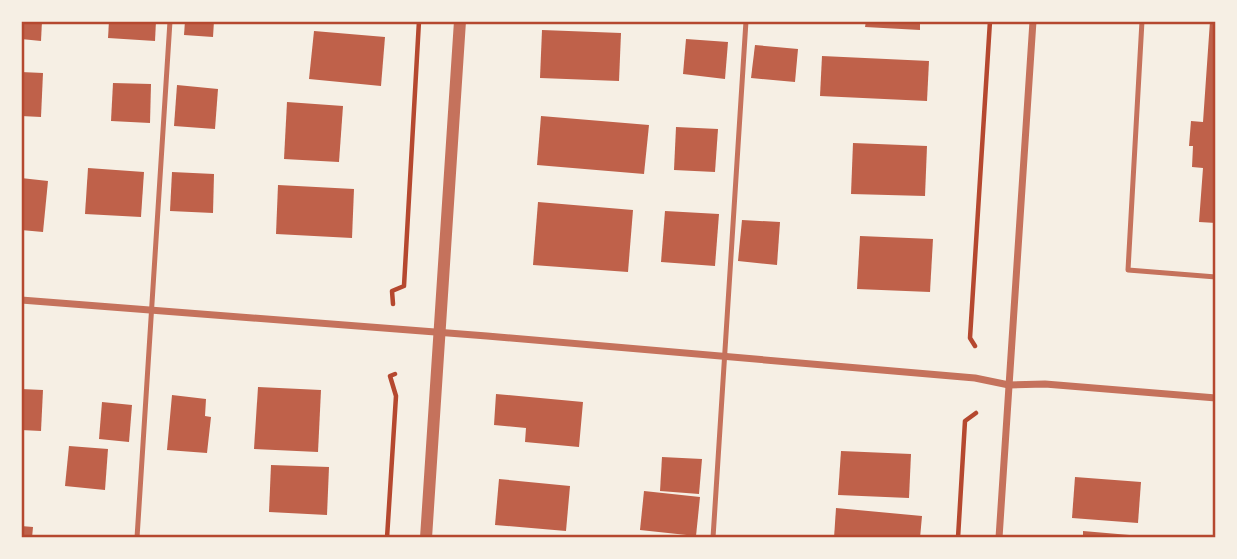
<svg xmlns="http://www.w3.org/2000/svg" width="1237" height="559" font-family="'Exo 2',sans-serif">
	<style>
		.building { fill: #bf614a }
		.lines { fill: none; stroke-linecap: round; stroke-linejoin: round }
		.path { stroke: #b5482f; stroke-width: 4.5 }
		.service { stroke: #c5725c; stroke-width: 5 }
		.minor { stroke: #c5725c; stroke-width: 7 }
		.tertiary { stroke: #c5725c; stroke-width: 12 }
		.neatline { fill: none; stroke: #b5482f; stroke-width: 2.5 }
	</style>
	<rect width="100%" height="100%" fill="#f6efe4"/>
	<g class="building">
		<polygon points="21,21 42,21 41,41 21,39"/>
		<polygon points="109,21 156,21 155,41 108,38"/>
		<polygon points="185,21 214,21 213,37 184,35"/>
		<polygon points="866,21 920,21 920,30 865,27"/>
		<polygon points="1210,21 1216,21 1216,223 1199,222 1203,168 1192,167 1193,146 1189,146 1191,121 1203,122"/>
		<polygon points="542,30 621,33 619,81 540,78"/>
		<polygon points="314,31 385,37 381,86 309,79"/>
		<polygon points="686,39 728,42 725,79 683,74"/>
		<polygon points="755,45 798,49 795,82 751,78"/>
		<polygon points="822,56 929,61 927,101 820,96"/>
		<polygon points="21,72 43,73 41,117 21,116"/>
		<polygon points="113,83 151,84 150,123 111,121"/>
		<polygon points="177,85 218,89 215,129 174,126"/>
		<polygon points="287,102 343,106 339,162 284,159"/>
		<polygon points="541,116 649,125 644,174 537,165"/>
		<polygon points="676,127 718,129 715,172 674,170"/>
		<polygon points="853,143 927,146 925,196 851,194"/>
		<polygon points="88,168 144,172 141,217 85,214"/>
		<polygon points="172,172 214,174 213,213 170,211"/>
		<polygon points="21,178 48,181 43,232 21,230"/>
		<polygon points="278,185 354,189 352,238 276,234"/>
		<polygon points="538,202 633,210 628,272 533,265"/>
		<polygon points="665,211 719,214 715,266 661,262"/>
		<polygon points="742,220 780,222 777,265 738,261"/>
		<polygon points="860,236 933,239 930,292 857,289"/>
		<polygon points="258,387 321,390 318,452 254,449"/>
		<polygon points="21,389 43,390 41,431 21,430"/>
		<polygon points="496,394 583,402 579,447 525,442 526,428 494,425"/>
		<polygon points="172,395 206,399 205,416 211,417 207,453 167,450"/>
		<polygon points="102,402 132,405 129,442 99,439"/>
		<polygon points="69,446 108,449 105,490 65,486"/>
		<polygon points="841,451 911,454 909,498 838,495"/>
		<polygon points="662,457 702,459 699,494 660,491"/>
		<polygon points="271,465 329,467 327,515 269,512"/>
		<polygon points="1075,477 1141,482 1138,523 1072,518"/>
		<polygon points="499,479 570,486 566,531 495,525"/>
		<polygon points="644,491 700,497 696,536 640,530"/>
		<polygon points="836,508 922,516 920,538 834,538"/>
		<polygon points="21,526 33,527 32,538 21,538"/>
		<polygon points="1083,531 1141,536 1141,538 1083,538"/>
	</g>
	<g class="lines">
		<g class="path">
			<polyline points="393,304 392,291 404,286 419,21"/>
			<polyline points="975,346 970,338 990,21"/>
			<polyline points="387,538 396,396 390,376 395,374"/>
			<polyline points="958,538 965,421 976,413"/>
		</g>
		<g class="service">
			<polyline points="1142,21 1128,270 1216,277"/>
			<polyline points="137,538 170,21"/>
			<polyline points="713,538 746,21"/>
		</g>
		<g class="minor">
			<polyline points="21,300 487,336 975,378 1009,385 1045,384 1216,398"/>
			<polyline points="999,538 1033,21"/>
		</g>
		<polyline class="tertiary" points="426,538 460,21"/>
	</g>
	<rect width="1237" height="559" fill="none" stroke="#f6efe4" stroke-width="46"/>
	<rect x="23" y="23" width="1191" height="513" class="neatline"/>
</svg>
